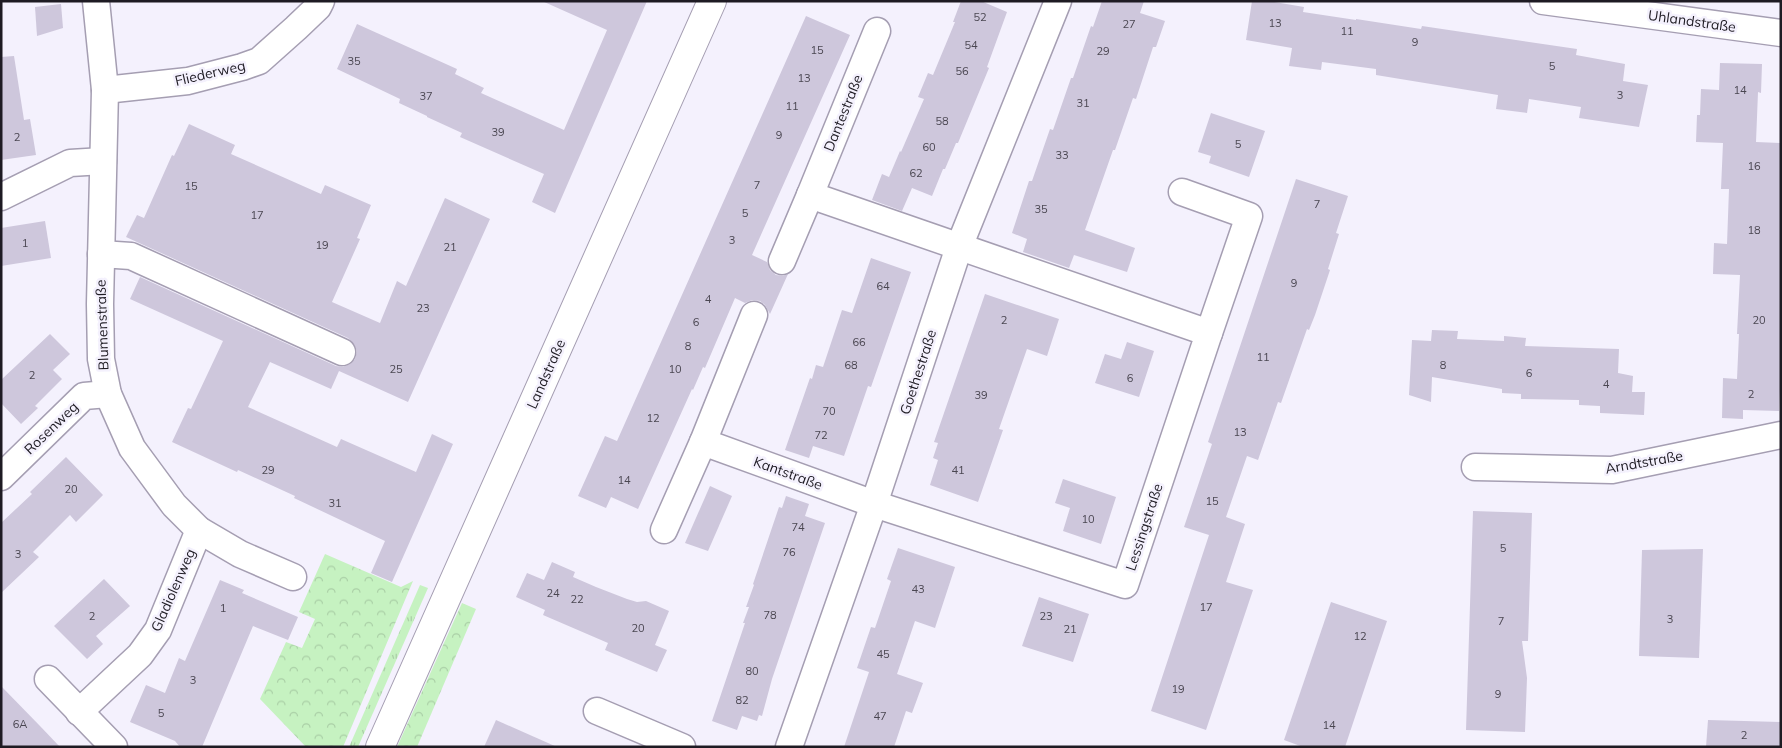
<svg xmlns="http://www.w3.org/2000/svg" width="1782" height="748" font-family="Mulish,sans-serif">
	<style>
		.grass { fill: url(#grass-tufts) }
		.forest { fill: url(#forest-crowns) }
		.building { fill: #cec7dc }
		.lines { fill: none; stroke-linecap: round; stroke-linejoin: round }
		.street-casing { stroke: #a59eb2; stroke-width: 29 }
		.secondary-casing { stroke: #a59eb2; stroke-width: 30 }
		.street { stroke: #fff; stroke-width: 26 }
		.secondary { stroke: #fff; stroke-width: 28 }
		.labels { text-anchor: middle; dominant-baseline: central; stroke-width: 5; stroke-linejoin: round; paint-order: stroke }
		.number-label { font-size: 11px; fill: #4a4651 }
		.street-label { font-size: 14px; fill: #1e1b23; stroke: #f4f1fd }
	</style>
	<defs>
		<pattern id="grass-tufts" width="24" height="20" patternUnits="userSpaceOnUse" patternTransform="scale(1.25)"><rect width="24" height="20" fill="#c6f2c1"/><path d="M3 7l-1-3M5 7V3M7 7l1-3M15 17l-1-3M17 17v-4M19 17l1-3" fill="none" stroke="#aacfa6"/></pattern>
		<pattern id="forest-crowns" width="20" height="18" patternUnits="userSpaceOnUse" patternTransform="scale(1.25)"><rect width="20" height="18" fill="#c6f2c1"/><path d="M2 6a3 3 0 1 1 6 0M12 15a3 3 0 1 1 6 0" fill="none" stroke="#aacfa6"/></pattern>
	</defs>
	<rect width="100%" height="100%" fill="#f4f1fd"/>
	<polygon class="grass" points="420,585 428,588 358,747 349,747"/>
	<g class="forest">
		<polygon points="325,554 401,587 413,581 343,747 306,747 260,699 286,642 302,648 315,619 299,612"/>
		<polygon points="462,603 476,609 417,747 397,747"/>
	</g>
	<g class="building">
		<polygon points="542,1 647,1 555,213 532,202 544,174 460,137 462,133 427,117 427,116 399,103 400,99 337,69 357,24 457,69 455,74 484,88 481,93 564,130 607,30"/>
		<polygon points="961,1 981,1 1007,12 987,67 989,68 958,143 956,143 945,169 943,169 932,196 912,188 902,211 872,200 882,174 889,177 900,151 901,152 924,99 918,97 928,73 933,75 955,22 953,22"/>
		<polygon points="1102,1 1144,1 1140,13 1165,21 1156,47 1153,47 1136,99 1133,98 1115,150 1113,150 1085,230 1135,248 1127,272 1074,255 1069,268 1023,252 1027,239 1012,233 1029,181 1032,181 1050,129 1053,130 1071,78 1073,78 1091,26 1093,27"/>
		<polygon points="1252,1 1269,1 1304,7 1303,12 1356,20 1356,19 1421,29 1422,26 1577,49 1576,55 1625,64 1623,81 1648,85 1639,127 1579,118 1581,107 1529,99 1527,113 1496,109 1498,95 1376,75 1376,69 1322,62 1321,70 1289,66 1292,48 1246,40"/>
		<polygon points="61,4 63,28 37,36 35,7"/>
		<polygon points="806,16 850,35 752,255 767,262 770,270 776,275 783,276 788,274 770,314 765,305 760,301 752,300 745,303 735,298 705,368 703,367 693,390 692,389 638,509 611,497 606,508 578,496 605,436 617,441"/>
		<polygon points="14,56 24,120 30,119 36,155 1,160 1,57"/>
		<polygon points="1720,63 1762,64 1761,93 1758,92 1756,142 1781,143 1781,367 1779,411 1743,410 1743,419 1722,418 1723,378 1737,379 1739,334 1737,334 1740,275 1713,274 1714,243 1727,244 1729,189 1721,189 1723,143 1696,142 1697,115 1700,115 1701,89 1719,90"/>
		<polygon points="1211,113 1265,131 1249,177 1209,163 1211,156 1198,152"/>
		<polygon points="189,124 235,145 231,154 321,194 325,185 371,205 357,238 360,239 332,302 380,323 397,281 406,286 445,198 490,219 408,402 339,371 331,389 270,362 248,407 337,447 341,439 416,472 432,434 453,444 392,582 371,573 385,541 294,498 295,496 238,470 237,472 172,442 188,408 191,409 223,341 130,299 140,277 336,366 343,367 350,364 355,359 357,351 354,344 348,338 126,237 137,215 144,218 172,155 174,156"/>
		<polygon points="1296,179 1348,196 1336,233 1339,234 1328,269 1330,270 1315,315 1309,330 1307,329 1281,403 1278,402 1258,460 1247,456 1226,517 1245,524 1226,582 1253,590 1206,730 1151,711 1209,535 1184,527 1212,444 1208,442"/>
		<polygon points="45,221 51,258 1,266 1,228"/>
		<polygon points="871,258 911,272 871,387 868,386 844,456 813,446 809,458 785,450 810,378 812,379 816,365 823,367 842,310 852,313"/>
		<polygon points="985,294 1059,319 1047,356 1027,349 999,429 1003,430 978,502 930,485 938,460 933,458 938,443 934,442"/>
		<polygon points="1432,330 1458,331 1457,339 1504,341 1504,336 1526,338 1525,346 1619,349 1618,373 1633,376 1632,392 1645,392 1644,415 1600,413 1600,406 1579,405 1579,400 1521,399 1521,394 1502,393 1502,389 1432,377 1431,402 1409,395 1412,340 1431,341"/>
		<polygon points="50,334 70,354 53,370 62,379 35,406 38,408 21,424 1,403 1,380"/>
		<polygon points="1127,342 1154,351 1139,397 1095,383 1105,354 1121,359"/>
		<polygon points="66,457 103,495 76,522 70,515 33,552 39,557 1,593 1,523 32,494 30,492"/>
		<polygon points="1063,479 1116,497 1101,544 1063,531 1070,508 1055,503"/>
		<polygon points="710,486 732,496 708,551 685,543"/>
		<polygon points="786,496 809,504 805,516 825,523 772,679 762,716 759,715 757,721 742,716 737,730 712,721 745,623 743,623 749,607 746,607 754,585 753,584 779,507 782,508"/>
		<polygon points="1473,511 1532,513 1528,641 1522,641 1527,678 1525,732 1466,730"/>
		<polygon points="898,548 955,567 935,628 915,621 897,674 923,683 912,713 906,711 894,747 844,747 869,672 857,668 871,627 875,628 891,581 887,579"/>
		<polygon points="1703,549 1699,658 1639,656 1642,550"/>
		<polygon points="552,562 575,572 573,577 596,587 627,599 637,602 646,601 669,611 655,645 667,650 657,672 605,650 608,643 543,615 545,610 516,597 527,573 544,580"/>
		<polygon points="104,579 130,606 96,636 103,644 87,659 54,626"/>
		<polygon points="220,580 244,590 242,593 298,617 288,640 253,626 202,747 180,747 175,741 130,722 146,685 165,693 179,658 185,661"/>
		<polygon points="1039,597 1089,614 1073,662 1022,646"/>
		<polygon points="1331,602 1387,621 1345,747 1303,747 1284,740"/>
		<polygon points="1,686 40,726 60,747 1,747"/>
		<polygon points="496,720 557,747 484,747"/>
		<polygon points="1708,720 1781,722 1781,747 1706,747"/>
	</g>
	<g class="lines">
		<defs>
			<g id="street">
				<polyline points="96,1 105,90 100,304 101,359 108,394 132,448 174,505 199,530 240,554 293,577"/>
				<polyline points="1543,1 1781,33"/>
				<polyline points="105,90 188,81 242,67 259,61 296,28 318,7 321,1"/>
				<polyline points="1182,192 1249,216 1209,333"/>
				<polyline points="810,195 877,31"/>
				<polyline points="1,197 70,163 103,161"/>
				<polyline points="101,254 131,256 342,352"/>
				<polyline points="703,442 874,504 1125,585 1209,333 810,195 782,261"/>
				<polyline points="1475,467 1612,470 1781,435"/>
				<polyline points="1,477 84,396 108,394"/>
				<polyline points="664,530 703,442 754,315"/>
				<polyline points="48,679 114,747"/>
				<polyline points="597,711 682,747"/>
				<polyline points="79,712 140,655 158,630 199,530"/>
				<polyline points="789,747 874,504 959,247 1058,1"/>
			</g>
			<polyline id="secondary" points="380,747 712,1"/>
		</defs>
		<use href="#street" class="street-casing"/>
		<use href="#secondary" class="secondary-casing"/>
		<use href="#street" class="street"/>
		<use href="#secondary" class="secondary"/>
	</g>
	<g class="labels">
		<g class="number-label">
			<text x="980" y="17">52</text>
			<text x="1275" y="23">13</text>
			<text x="1129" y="24">27</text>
			<text x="1347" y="31">11</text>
			<text x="1415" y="42">9</text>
			<text x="971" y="45">54</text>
			<text x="817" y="50">15</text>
			<text x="1103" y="51">29</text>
			<text x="354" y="61">35</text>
			<text x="1552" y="66">5</text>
			<text x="962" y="71">56</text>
			<text x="804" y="78">13</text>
			<text x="1740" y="90">14</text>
			<text x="1620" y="95">3</text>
			<text x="426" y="96">37</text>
			<text x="1083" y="103">31</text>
			<text x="792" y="106">11</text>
			<text x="942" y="121">58</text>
			<text x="498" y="132">39</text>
			<text x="779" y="135">9</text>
			<text x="17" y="137">2</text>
			<text x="1238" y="144">5</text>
			<text x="929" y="147">60</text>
			<text x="1062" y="155">33</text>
			<text x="1754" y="166">16</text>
			<text x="916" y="173">62</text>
			<text x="757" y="185">7</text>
			<text x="191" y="186">15</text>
			<text x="1317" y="204">7</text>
			<text x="1041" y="209">35</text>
			<text x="745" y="213">5</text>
			<text x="257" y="215">17</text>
			<text x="1754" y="230">18</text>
			<text x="732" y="240">3</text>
			<text x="25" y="243">1</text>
			<text x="322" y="245">19</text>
			<text x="450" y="247">21</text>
			<text x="1294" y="283">9</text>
			<text x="883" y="286">64</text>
			<text x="708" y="299">4</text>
			<text x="423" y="308">23</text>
			<text x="1004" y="320">2</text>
			<text x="1759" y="320">20</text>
			<text x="696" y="322">6</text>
			<text x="859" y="342">66</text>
			<text x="688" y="346">8</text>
			<text x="1263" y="357">11</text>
			<text x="851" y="365">68</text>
			<text x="1443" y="365">8</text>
			<text x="396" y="369">25</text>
			<text x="675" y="369">10</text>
			<text x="1529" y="373">6</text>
			<text x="32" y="375">2</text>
			<text x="1130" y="378">6</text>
			<text x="1606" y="384">4</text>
			<text x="1751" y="394">2</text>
			<text x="981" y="395">39</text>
			<text x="829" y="411">70</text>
			<text x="653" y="418">12</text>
			<text x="1240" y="432">13</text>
			<text x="821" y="435">72</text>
			<text x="268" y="470">29</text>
			<text x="958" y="470">41</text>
			<text x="624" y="480">14</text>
			<text x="71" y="489">20</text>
			<text x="1212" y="501">15</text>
			<text x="335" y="503">31</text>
			<text x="1088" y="519">10</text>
			<text x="798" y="527">74</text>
			<text x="1503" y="548">5</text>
			<text x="789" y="552">76</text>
			<text x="18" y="554">3</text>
			<text x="918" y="589">43</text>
			<text x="553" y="593">24</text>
			<text x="577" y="599">22</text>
			<text x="1206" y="607">17</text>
			<text x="223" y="608">1</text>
			<text x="770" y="615">78</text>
			<text x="92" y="616">2</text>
			<text x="1046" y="616">23</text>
			<text x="1670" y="619">3</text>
			<text x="1501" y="621">7</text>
			<text x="638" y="628">20</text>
			<text x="1070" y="629">21</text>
			<text x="1360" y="636">12</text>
			<text x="883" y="654">45</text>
			<text x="752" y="671">80</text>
			<text x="193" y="680">3</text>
			<text x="1178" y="689">19</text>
			<text x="1498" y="694">9</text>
			<text x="742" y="700">82</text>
			<text x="161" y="713">5</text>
			<text x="880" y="716">47</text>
			<text x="20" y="724">6A</text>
			<text x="1329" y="725">14</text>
			<text x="1744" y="735">2</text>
		</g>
		<g class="street-label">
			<text transform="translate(1692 21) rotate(8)">Uhlandstraße</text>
			<text transform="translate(210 73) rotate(-13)">Fliederweg</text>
			<text transform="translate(843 113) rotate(-68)">Dantestraße</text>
			<text transform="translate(102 325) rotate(-92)">Blumenstraße</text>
			<text transform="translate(918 372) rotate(-72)">Goethestraße</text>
			<text transform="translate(546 374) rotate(-66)">Landstraße</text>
			<text transform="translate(51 428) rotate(-44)">Rosenweg</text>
			<text transform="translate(1644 462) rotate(-10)">Arndtstraße</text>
			<text transform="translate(788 473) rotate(20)">Kantstraße</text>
			<text transform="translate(1144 527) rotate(-72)">Lessingstraße</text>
			<text transform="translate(173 590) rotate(-66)">Gladiolenweg</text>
		</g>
	</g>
	<rect width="1782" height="748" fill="none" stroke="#1e1b23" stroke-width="5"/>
</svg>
